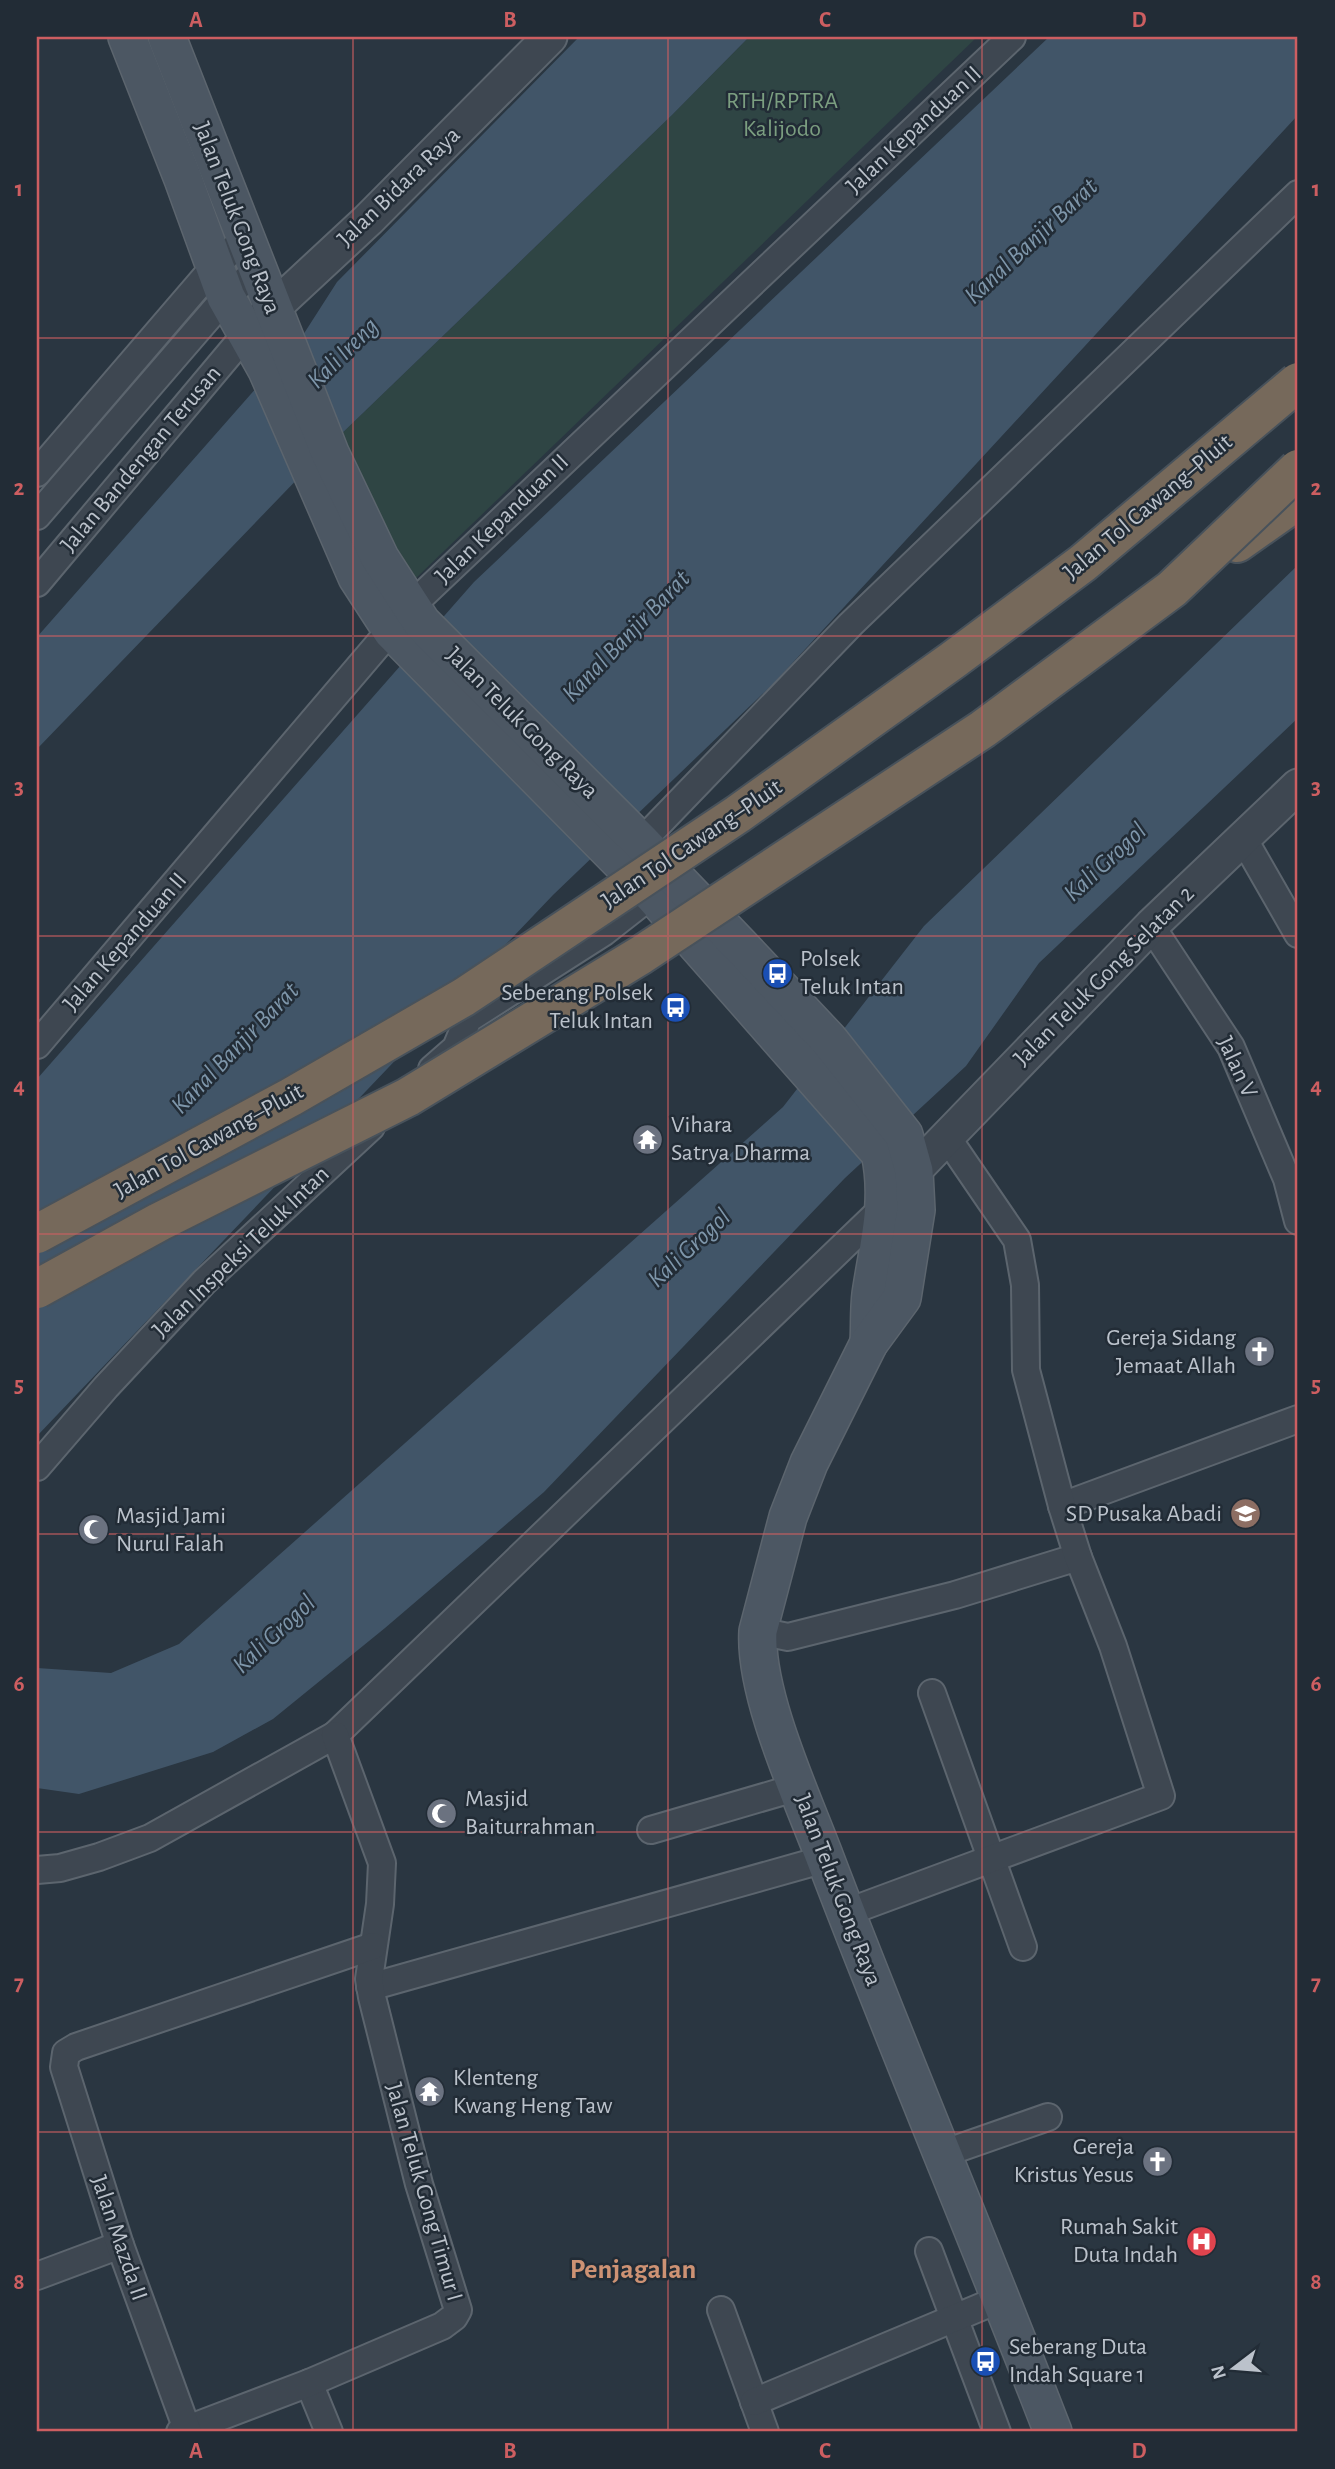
<svg xmlns="http://www.w3.org/2000/svg" width="1335" height="2469" font-family="'Alegreya Sans',sans-serif">
	<style>
		.green { fill: #2f4544 }
		.water { fill: #415568 }
		.lines { fill: none; stroke-linecap: round; stroke-linejoin: round }
		.minor-casing { stroke: #5c656e; stroke-width: 30 }
		.tertiary-casing { stroke: #5c656e; stroke-width: 37 }
		.secondary-casing { stroke: #5c656e; stroke-width: 40 }
		.motorway-casing { stroke: #48525b; stroke-width: 42 }
		.minor { stroke: #3e4751; stroke-width: 26 }
		.tertiary { stroke: #3e4751; stroke-width: 33 }
		.secondary { stroke: #4c5763; stroke-width: 37 }
		.motorway { stroke: #76695b; stroke-width: 38 }
		.motorway-bridge-casing { stroke: #48525b; stroke-width: 42; stroke-linecap: butt }
		.motorway-bridge { stroke: #76695b; stroke-width: 38 }
		.grid { fill: none; stroke: #cd5e61; stroke-width: 2; stroke-opacity: 0.55 }
		.labels { text-anchor: middle; dominant-baseline: central; stroke-width: 5; stroke-linejoin: round; paint-order: stroke }
		.park-label { font-size: 24px; fill: #7b9e80; stroke: #222c36 }
		.street-label { font-size: 24px; fill: #bbc2cb; stroke: #222c36 }
		.poi-label { font-size: 24px; fill: #bbc2cb; stroke: #222c36; text-anchor: start }
		.water-label { font-size: 26px; font-style: italic; fill: #7e96aa; stroke: #222c36 }
		.quarter-label { font-size: 28px; font-weight: bold; fill: #cd9274; stroke: #222c36 }
		.neatline { fill: none; stroke: #cd5e61; stroke-width: 2.5 }
		.grid-label { font-size: 23px; text-anchor: middle; font-weight: bold; fill: #cd5e61 }
	</style>
	<rect width="100%" height="100%" fill="#2a3641"/>
	<polygon class="green" points="749,37 977,37 415,579 395,553 335,440 672,115"/>
	<g class="water">
		<polygon points="579,37 749,37 672,115 335,440 37,749 37,637 303,335 337,282"/>
		<polygon points="1049,37 1298,37 1298,115 774,683 553,895 37,1436 37,1079 474,582"/>
		<polygon points="1298,565 1298,718 1039,963 966,1066 845,1178 544,1492 385,1628 273,1719 213,1752 79,1794 37,1788 37,1668 111,1673 179,1644 783,1107 924,926"/>
	</g>
	<g class="lines">
		<defs>
			<g id="minor">
				<polyline points="37,473 214,267 245,238"/>
				<polyline points="37,516 226,297 258,269"/>
				<polyline points="37,583 246,334"/>
				<polyline points="1243,838 1298,934"/>
				<polyline points="641,842 851,624 1298,194"/>
				<polyline points="1151,926 1231,1047 1287,1179 1298,1221"/>
				<polyline points="37,1045 411,606 1012,37"/>
				<polyline points="432,1069 456,1048 468,1019 604,932 664,885"/>
				<polyline points="37,1467 106,1387 204,1282 371,1127"/>
				<polyline points="1062,1506 1298,1419"/>
				<polyline points="758,1631 788,1637 955,1595 1078,1557"/>
				<polyline points="932,1693 1023,1947"/>
				<polyline points="651,1830 798,1787"/>
				<polyline points="37,1870 60,1868 99,1857 150,1838 335,1735 884,1207"/>
				<polyline points="845,1913 1161,1796 1113,1646 1078,1557 1062,1506 1026,1370 1025,1285 1017,1240 946,1136"/>
				<polyline points="370,1987 825,1859"/>
				<polyline points="942,2154 1048,2117"/>
				<polyline points="929,2251 997,2432"/>
				<polyline points="37,2276 120,2245"/>
				<polyline points="721,2310 765,2432"/>
				<polyline points="309,2383 329,2432"/>
				<polyline points="754,2402 1000,2299"/>
				<polyline points="180,2432 309,2383 442,2326 454,2317 458,2310 419,2184 372,1997 369,1979 380,1904 382,1863 335,1735"/>
				<polyline points="188,2432 120,2245 64,2067 66,2053 76,2047 373,1946"/>
			</g>
			<g id="tertiary">
				<polyline points="255,325 368,220 550,37"/>
				<polyline points="914,1171 1151,926 1298,786"/>
			</g>
			<g id="secondary">
				<path d="M127,37L183,179L226,297L267,370L357,577L392,631L653,895L880,1153C891,1200 878,1247 871,1294C869,1310 870,1326 869,1343"/>
				<path d="M167,37L330,453L380,558L422,623L641,842L753,959L829,1040L904,1135L914,1171L916,1210L902,1298L869,1343L809,1463L788,1517L758,1631C754,1694 802,1797 825,1858C898,2050 979,2240 1053,2432"/>
			</g>
			<polyline id="motorway" points="1237,543 1298,500"/>
		</defs>
		<use href="#minor" class="minor-casing"/>
		<use href="#tertiary" class="tertiary-casing"/>
		<use href="#secondary" class="secondary-casing"/>
		<use href="#motorway" class="motorway-casing"/>
		<use href="#minor" class="minor"/>
		<use href="#tertiary" class="tertiary"/>
		<use href="#secondary" class="secondary"/>
		<use href="#motorway" class="motorway"/>
		<defs>
			<g id="motorway-bridge">
				<polyline points="37,1234 291,1097 464,997 738,814 953,660 1083,563 1298,382"/>
				<polyline points="37,1289 159,1222 408,1097 641,955 983,729 1172,589 1298,469"/>
			</g>
		</defs>
		<use href="#motorway-bridge" class="motorway-bridge-casing"/>
		<use href="#motorway-bridge" class="motorway-bridge"/>
	</g>
	<path class="grid" d="M353,37V2432M668,37V2432M982,37V2432M37,338H1298M37,636H1298M37,936H1298M37,1234H1298M37,1534H1298M37,1832H1298M37,2132H1298"/>
	<defs>
		<symbol id="bus-disc" viewBox="-11 -11 22 22"><circle r="9.5" fill="#1a4fb4" stroke="#222c36"/><path d="M-5-6H5V4H4V6H2V4H-2V6H-4V4H-5ZM-3.5-4V0h7V-4ZM-3.5 1.2v1.5H-2V1.2ZM2 1.2v1.5H3.5V1.2Z" fill="#fff"/></symbol>
		<symbol id="temple-disc" viewBox="-11 -11 22 22"><circle r="9.5" fill="#6b7280" stroke="#222c36"/><path d="M0-6L5-2H3V0L6.5 2.5H4V6H1.5V3h-3V6H-4V2.5H-6.5L-3 0V-2H-5Z" fill="#fff"/></symbol>
		<symbol id="church-disc" viewBox="-11 -11 22 22"><circle r="9.5" fill="#6b7280" stroke="#222c36"/><path d="M-1.2-6h2.4v3.5h3.3v2.4h-3.3V6h-2.4V-.1h-3.3v-2.4h3.3Z" fill="#fff"/></symbol>
		<symbol id="school-disc" viewBox="-11 -11 22 22"><circle r="9.5" fill="#8d6e63" stroke="#222c36"/><path d="M0-5L7-2L0 1L-7-2ZM-4 1L0 2.5L4 1V4Q0 6-4 4Z" fill="#fff"/></symbol>
		<symbol id="mosque-disc" viewBox="-11 -11 22 22"><circle r="9.5" fill="#6b7280" stroke="#222c36"/><path d="M3.5-4.9A6 6 0 1 0 3.5 4.9A5 5 0 1 1 3.5-4.9Z" fill="#fff"/></symbol>
		<symbol id="hospital-disc" viewBox="-11 -11 22 22"><circle r="9.5" fill="#e0444e" stroke="#222c36"/><path d="M-5-5h3v3.5h4V-5h3V5h-3V1.5h-4V5h-3Z" fill="#fff"/></symbol>
	</defs>
	<g fill-rule="evenodd">
		<use href="#bus-disc" x="760" y="956" width="35" height="35"/>
		<use href="#bus-disc" x="658" y="990" width="35" height="35"/>
		<use href="#temple-disc" x="630" y="1122" width="35" height="35"/>
		<use href="#church-disc" x="1242" y="1334" width="35" height="35"/>
		<use href="#school-disc" x="1228" y="1496" width="35" height="35"/>
		<use href="#mosque-disc" x="76" y="1512" width="35" height="35"/>
		<use href="#mosque-disc" x="424" y="1796" width="35" height="35"/>
		<use href="#temple-disc" x="412" y="2074" width="35" height="35"/>
		<use href="#church-disc" x="1140" y="2144" width="35" height="35"/>
		<use href="#hospital-disc" x="1184" y="2224" width="35" height="35"/>
		<use href="#bus-disc" x="968" y="2344" width="35" height="35"/>
	</g>
	<g class="labels">
		<g class="park-label">
			<text x="782" y="101">RTH/RPTRA<tspan x="782" dy="28">Kalijodo</tspan></text>
		</g>
		<g class="street-label">
			<text transform="translate(914 130) rotate(-43)">Jalan Kepanduan II</text>
			<text transform="translate(399 187) rotate(-44)">Jalan Bidara Raya</text>
			<text transform="translate(237 218) rotate(69)">Jalan Teluk Gong Raya</text>
			<text transform="translate(141 459) rotate(-50)">Jalan Bandengan Terusan</text>
			<text transform="translate(1148 507) rotate(-40)">Jalan Tol Cawang–Pluit</text>
			<text transform="translate(502 519) rotate(-44)">Jalan Kepanduan II</text>
			<text transform="translate(522 723) rotate(45)">Jalan Teluk Gong Raya</text>
			<text transform="translate(692 844) rotate(-34)">Jalan Tol Cawang–Pluit</text>
			<text transform="translate(125 942) rotate(-49)">Jalan Kepanduan II</text>
			<text transform="translate(1104 976) rotate(-45)">Jalan Teluk Gong Selatan 2</text>
			<text transform="translate(1237 1067) rotate(65)">Jalan V</text>
			<text transform="translate(209 1141) rotate(-29)">Jalan Tol Cawang–Pluit</text>
			<text transform="translate(241 1252) rotate(-44)">Jalan Inspeksi Teluk Intan</text>
			<text transform="translate(838 1890) rotate(69)">Jalan Teluk Gong Raya</text>
			<text transform="translate(424 2192) rotate(74)">Jalan Teluk Gong Timur I</text>
			<text transform="translate(119 2238) rotate(71)">Jalan Mazda II</text>
		</g>
		<g class="poi-label">
			<text x="800" y="959">Polsek<tspan x="800" dy="28">Teluk Intan</tspan></text>
			<text x="653" y="993" text-anchor="end">Seberang Polsek<tspan x="653" dy="28">Teluk Intan</tspan></text>
			<text x="671" y="1125">Vihara<tspan x="671" dy="28">Satrya Dharma</tspan></text>
			<text x="1236" y="1338" text-anchor="end">Gereja Sidang<tspan x="1236" dy="28">Jemaat Allah</tspan></text>
			<text x="1222" y="1514" text-anchor="end">SD Pusaka Abadi</text>
			<text x="116" y="1516">Masjid Jami<tspan x="116" dy="28">Nurul Falah</tspan></text>
			<text x="465" y="1799">Masjid<tspan x="465" dy="28">Baiturrahman</tspan></text>
			<text x="453" y="2078">Klenteng<tspan x="453" dy="28">Kwang Heng Taw</tspan></text>
			<text x="1134" y="2147" text-anchor="end">Gereja<tspan x="1134" dy="28">Kristus Yesus</tspan></text>
			<text x="1178" y="2227" text-anchor="end">Rumah Sakit<tspan x="1178" dy="28">Duta Indah</tspan></text>
			<text x="1009" y="2347">Seberang Duta<tspan x="1009" dy="28">Indah Square 1</tspan></text>
		</g>
		<g class="water-label">
			<text transform="translate(1031 241) rotate(-43)">Kanal Banjir Barat</text>
			<text transform="translate(343 353) rotate(-45)">Kali Ireng</text>
			<text transform="translate(626 636) rotate(-46)">Kanal Banjir Barat</text>
			<text transform="translate(1105 862) rotate(-43)">Kali Grogol</text>
			<text transform="translate(235 1048) rotate(-46)">Kanal Banjir Barat</text>
			<text transform="translate(689 1248) rotate(-43)">Kali Grogol</text>
			<text transform="translate(274 1634) rotate(-43)">Kali Grogol</text>
		</g>
		<g class="quarter-label">
			<text x="633" y="2270">Penjagalan</text>
		</g>
	</g>
	<rect width="1335" height="2469" fill="none" stroke="#222c36" stroke-width="77"/>
	<g transform="translate(1234 2368) rotate(254)" stroke="#222c36" stroke-width="5" paint-order="stroke">
	<path d="M0-5L12 26L0 18L-12 26Z" fill="#bbc2cb"/>
	<text y="-10" font-size="19" font-weight="bold" text-anchor="middle" fill="#bbc2cb">N</text>
	</g>
	<rect x="38" y="38" width="1258" height="2392" class="neatline"/>
	<g class="grid-label">
		<text x="196" y="27">A</text>
		<text x="510" y="27">B</text>
		<text x="825" y="27">C</text>
		<text x="1139" y="27">D</text>
		<text x="19" y="196">1</text>
		<text x="1316" y="196">1</text>
		<text x="19" y="495">2</text>
		<text x="1316" y="495">2</text>
		<text x="19" y="794">3</text>
		<text x="1316" y="794">3</text>
		<text x="19" y="1093">4</text>
		<text x="1316" y="1093">4</text>
		<text x="19" y="1392">5</text>
		<text x="1316" y="1392">5</text>
		<text x="19" y="1691">6</text>
		<text x="1316" y="1691">6</text>
		<text x="19" y="1990">7</text>
		<text x="1316" y="1990">7</text>
		<text x="19" y="2289">8</text>
		<text x="1316" y="2289">8</text>
		<text x="196" y="2458">A</text>
		<text x="510" y="2458">B</text>
		<text x="825" y="2458">C</text>
		<text x="1139" y="2458">D</text>
	</g>
</svg>
